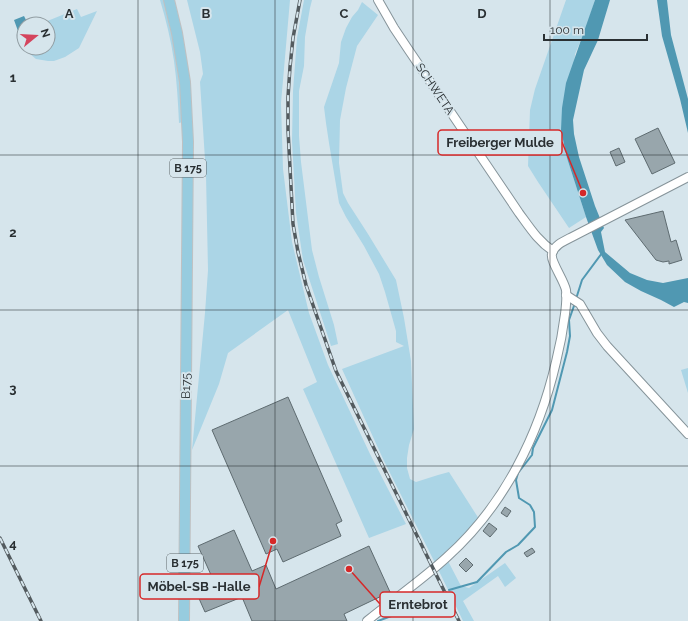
<svg xmlns="http://www.w3.org/2000/svg" width="688" height="621" font-family="Raleway,sans-serif">
	<style>
		.green { fill: #abd5e6 }
		.water { fill: #5098b2 }
		.lines { fill: none; stroke-linecap: round; stroke-linejoin: round }
		.stream { stroke: #5098b2; stroke-width: 2 }
		.building { fill: #98a6ac; stroke: #5e6b70 }
		.minor-casing { stroke: #86949a; stroke-width: 10 }
		.major-casing { stroke: #bfc1c2; stroke-width: 12 }
		.minor { stroke: #fff; stroke-width: 8 }
		.major { stroke: #97ccdf; stroke-width: 10 }
		.rail-casing { stroke: #535b5f; stroke-width: 3.5 }
		.rail { stroke: #d6e5ec; stroke-width: 2; stroke-dasharray: 6; stroke-linecap: butt }
		.grid { fill: none; stroke: #2a3033; stroke-width: 1; stroke-opacity: 0.55 }
		.labels { text-anchor: middle; dominant-baseline: central; stroke-width: 4; stroke-linejoin: round; paint-order: stroke }
		.shield { fill: #d6e5ec; stroke: #5e666a; stroke-width: 1 }
		.shield-label { font-size: 11px; font-weight: bold; fill: #2a3033 }
		.street-label { font-size: 12px; fill: #2a3033; stroke: #d6e5ec }
		.grid-label { font-size: 13px; text-anchor: middle; font-weight: bold; fill: #2a3033; stroke: #d6e5ec; stroke-width: 4; stroke-linejoin: round; paint-order: stroke }
		.leader { fill: none; stroke: #d62828; stroke-width: 1.5 }
		.callout-dot { fill: #d62828; stroke: #d6e5ec; stroke-width: 1.5 }
		.callout { fill: #d6e5ec; stroke: #d62828; stroke-width: 1.5 }
		.callout-label { font-size: 13px; text-anchor: middle; font-weight: bold; fill: #2a3033 }
	</style>
	<rect width="100%" height="100%" fill="#d6e5ec"/>
	<g class="green">
		<path d="M160,0H164C169,19 174,38 177,57C180,79 181,100 183,122L179,123C178,103 177,82 174,61C171,40 166,20 160,0Z"/>
		<polygon points="187,0 290,0 281,103 283,169 292,242 309,313 328,365 370,454 406,524 369,538 303,389 317,382 288,310 228,353 219,384 192,450 205,313 208,270 206,175 200,82 203,74 200,52"/>
		<polygon points="304,0 312,0 310,8 305,37 304,66 299,91 299,136 301,162 312,250 319,277 334,325 338,344 331,346 303,260 296,213 292,141 293,91 297,38"/>
		<polygon points="566,0 595,0 586,28 575,54 567,158 586,217 569,228 538,182 528,166 530,110 535,89"/>
		<polygon points="362,2 378,15 357,46 346,88 340,120 339,163 343,193 348,203 368,234 396,280 404,318 411,361 414,429 409,445 407,458 407,468 410,479 416,482 438,475 449,472 479,519 448,551 435,563 384,461 342,369 404,346 396,342 396,331 385,292 379,274 364,246 346,217 339,203 329,143 326,123 324,107 339,63 341,42 346,28 352,17 358,10"/>
		<polygon points="77,9 81,17 97,11 79,48 65,57 54,61 48,61 36,59 29,53 25,48 48,48 48,24 40,24"/>
		<polygon points="688,368 688,393 681,370"/>
		<polygon points="448,561 461,586 469,588 505,563 516,578 505,587 498,576 463,601 474,621 463,621 438,569"/>
	</g>
	<g class="water">
		<polygon points="595,0 610,0 598,40 584,70 573,120 574,134 579,157 595,206 604,228 601,232 605,252 630,273 647,280 663,283 688,278 688,303 684,302 674,307 661,300 641,291 625,282 607,265 598,250 586,217 567,158 561,130 562,108 566,83"/>
		<polygon points="657,0 667,0 671,35 688,99 688,133 680,99 662,36"/>
		<polygon points="24,16 28,24 24,24 24,28 18,31 14,20"/>
	</g>
	<g class="lines">
		<g class="stream">
			<polyline points="576,299 582,280 602,253"/>
			<polyline points="449,590 477,582 506,552 518,545 535,527 534,512 530,505 519,498 516,480 518,473 532,455 533,448 552,410 567,352 570,336 569,320 575,303"/>
			<polyline points="378,621 413,608 443,593"/>
		</g>
	</g>
	<g class="building">
		<polygon points="658,128 675,163 652,174 635,139"/>
		<polygon points="619,148 625,162 616,166 610,152"/>
		<polygon points="663,211 671,242 676,240 682,260 669,264 669,261 663,262 656,260 625,220"/>
		<polygon points="288,397 342,521 336,524 341,536 283,562 277,549 266,554 212,430"/>
		<polygon points="505,507 511,511 507,517 501,513"/>
		<polygon points="489,523 497,529 490,537 483,531"/>
		<polygon points="234,530 252,571 266,565 276,589 369,546 390,592 344,614 347,621 252,621 242,597 205,612 197,594 216,586 198,546"/>
		<polygon points="532,548 535,552 527,557 524,553"/>
		<polygon points="466,558 473,565 466,572 459,565"/>
	</g>
	<g class="lines">
		<defs>
			<g id="minor">
				<path d="M378,0L394,28L408,49L519,213C530,228 538,241 553,251"/>
				<polyline points="566,295 580,304 597,333 607,346 688,434"/>
				<path d="M367,621C394,599 422,580 447,557C504,506 539,435 556,362C560,346 563,330 565,314C566,306 567,298 566,290C564,280 550,261 552,254C554,245 564,241 572,237L688,177"/>
			</g>
			<polyline id="major" points="169,0 177,33 185,82 188,142 184,621"/>
		</defs>
		<use href="#minor" class="minor-casing"/>
		<use href="#major" class="major-casing"/>
		<use href="#minor" class="minor"/>
		<use href="#major" class="major"/>
		<defs>
			<g id="rail">
				<polyline points="300,0 293,38 290,67 288,97 288,130 293,224 298,252 306,285 336,371 459,621"/>
				<polyline points="0,538 41,621"/>
			</g>
		</defs>
		<use href="#rail" class="rail-casing"/>
		<use href="#rail" class="rail"/>
	</g>
	<path class="grid" d="M138,0V621M275,0V621M413,0V621M550,0V621M0,155H688M0,310H688M0,466H688"/>
	<g class="labels">
		<g class="shield">
			<rect x="170" y="159" width="36" height="18" rx="3"/>
			<rect x="167" y="554" width="36" height="18" rx="3"/>
		</g>
		<g class="shield-label">
			<text x="188" y="168">B 175</text>
			<text x="185" y="563">B 175</text>
		</g>
		<g class="street-label">
			<text transform="translate(435 89) rotate(56)">SCHWETA</text>
			<text transform="translate(186 386) rotate(-89)">B175</text>
		</g>
	</g>
	<g class="grid-label">
		<text x="69" y="18">A</text>
		<text x="206" y="18">B</text>
		<text x="344" y="18">C</text>
		<text x="482" y="18">D</text>
		<text x="13" y="82">1</text>
		<text x="13" y="237">2</text>
		<text x="13" y="393">3</text>
		<text x="13" y="548">4</text>
	</g>
	<path class="leader" d="M583 193L562 142M273 541L259 587M349 569L380 604"/>
	<g class="callout-dot">
		<circle cx="583" cy="193" r="4"/>
		<circle cx="273" cy="541" r="4"/>
		<circle cx="349" cy="569" r="4"/>
	</g>
	<g class="callout">
		<rect x="438" y="130" width="124" height="25" rx="4"/>
		<rect x="140" y="574" width="119" height="25" rx="4"/>
		<rect x="380" y="592" width="75" height="25" rx="4"/>
	</g>
	<g class="callout-label">
		<text x="500" y="147">Freiberger Mulde</text>
		<text x="199" y="591">Möbel-SB -Halle</text>
		<text x="418" y="609">Erntebrot</text>
	</g>
	<g transform="translate(36 36) rotate(72)"><circle r="19" fill="#d6e5ec" stroke="#919da2"/>
	<path d="M0-3L7 15L0 10L-7 15Z" fill="#d4445d"/>
	<text y="-6" font-size="11" font-weight="bold" text-anchor="middle" fill="#2a3033">N</text>
	</g>
	<path d="M544 34v6h103v-6" fill="none" stroke="#2a3033" stroke-width="2"/>
	<text x="550" y="34" font-size="12" fill="#2a3033" stroke="#d6e5ec" stroke-width="3" paint-order="stroke">100 m</text>
</svg>
